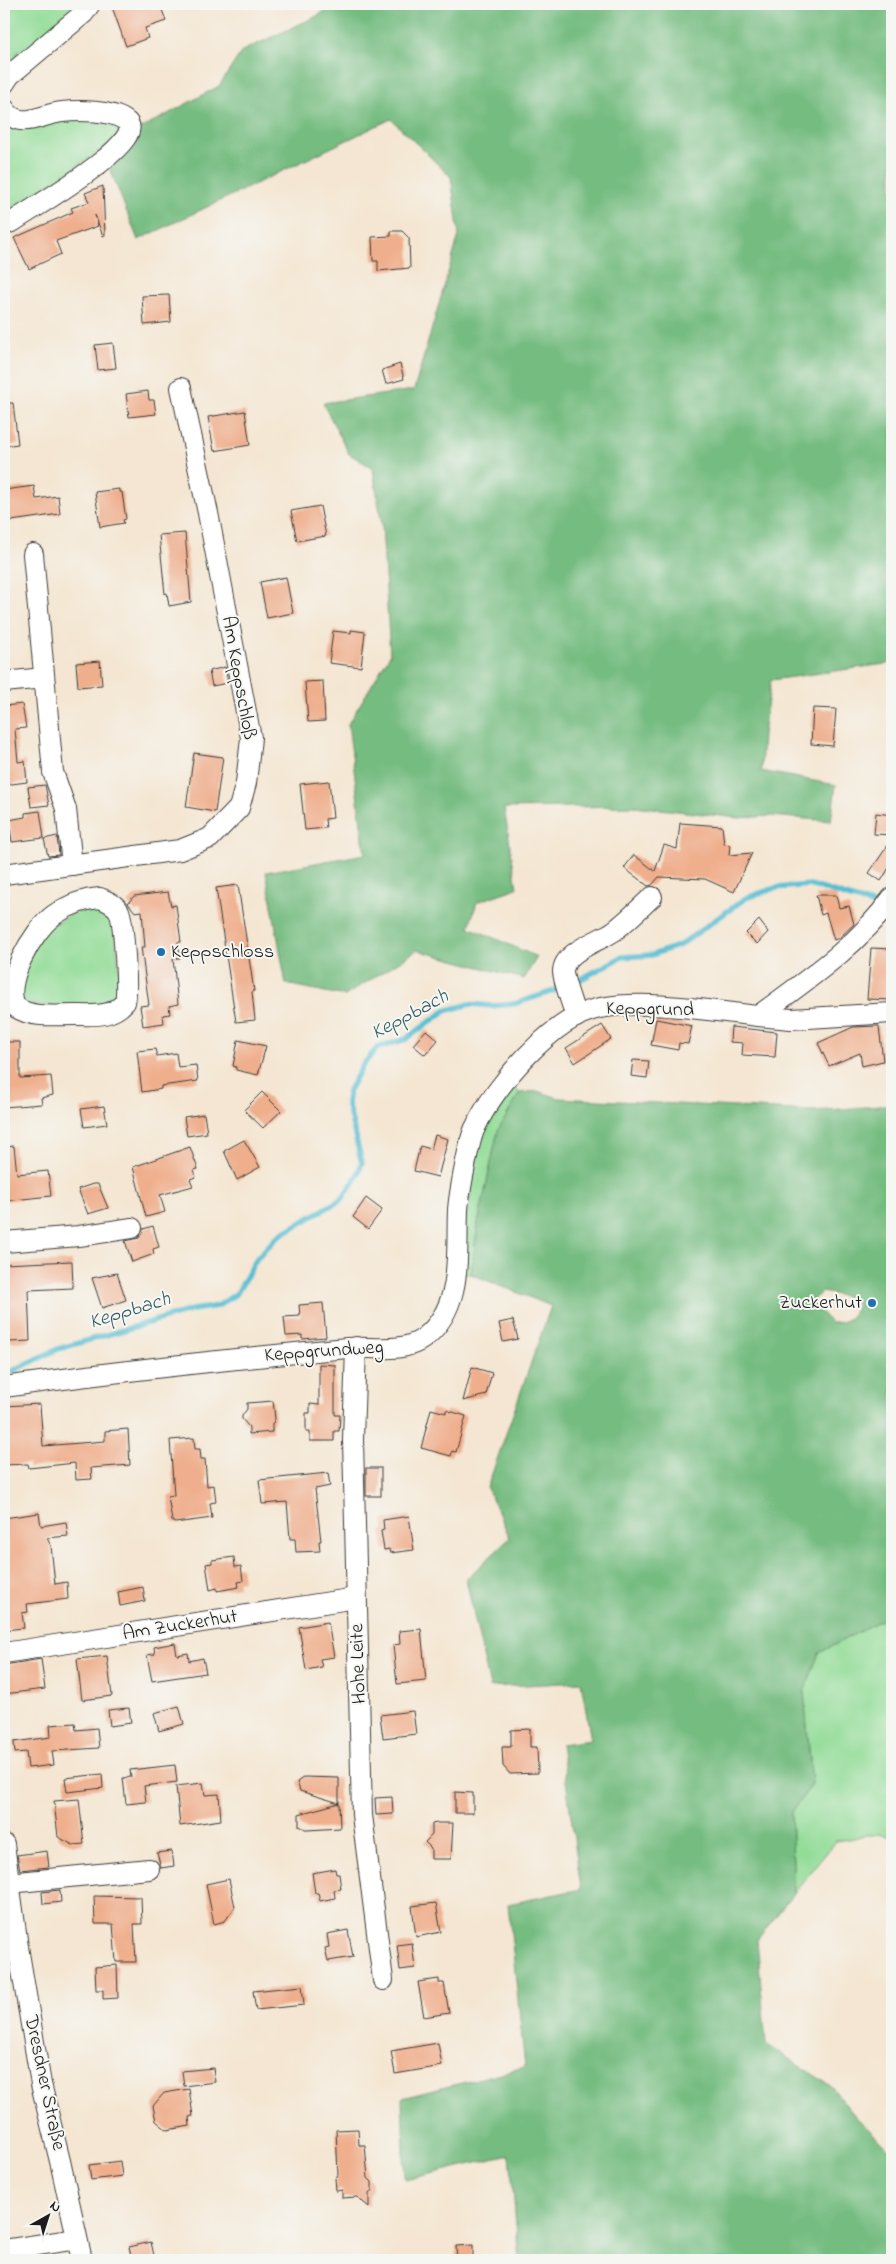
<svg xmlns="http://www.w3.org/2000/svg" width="896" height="2264" font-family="'Indie Flower',sans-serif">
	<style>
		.green { fill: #92dc97; stroke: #577c5a }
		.forest { fill: #75bc80; stroke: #486c4e; fill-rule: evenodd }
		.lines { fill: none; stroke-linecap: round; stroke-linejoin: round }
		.stream { stroke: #56bed3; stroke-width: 5.5 }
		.building { fill: #efaf8d }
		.minor-casing { stroke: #3c3a37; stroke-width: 22 }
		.minor { stroke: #fff; stroke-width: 20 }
		.poi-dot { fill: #1f6fb2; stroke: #f6f6f2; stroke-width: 2 }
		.labels { text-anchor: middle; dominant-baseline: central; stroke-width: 4; stroke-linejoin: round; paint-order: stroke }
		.street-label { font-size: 20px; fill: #1c1c1c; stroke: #f6f6f2 }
		.poi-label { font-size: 20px; fill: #1c1c1c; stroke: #f6f6f2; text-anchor: start }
		.water-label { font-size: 21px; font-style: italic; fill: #335d65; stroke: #f6f6f2 }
	</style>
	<rect width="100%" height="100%" fill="#f6f6f2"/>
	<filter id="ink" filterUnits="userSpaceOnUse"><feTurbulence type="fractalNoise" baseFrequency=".02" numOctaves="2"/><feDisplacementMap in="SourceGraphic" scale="10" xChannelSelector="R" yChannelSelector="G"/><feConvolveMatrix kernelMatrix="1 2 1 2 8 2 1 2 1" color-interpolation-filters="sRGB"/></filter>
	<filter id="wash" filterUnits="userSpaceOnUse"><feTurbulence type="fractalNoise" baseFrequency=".0096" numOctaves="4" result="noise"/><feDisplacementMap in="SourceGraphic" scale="20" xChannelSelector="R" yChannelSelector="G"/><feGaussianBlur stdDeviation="1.12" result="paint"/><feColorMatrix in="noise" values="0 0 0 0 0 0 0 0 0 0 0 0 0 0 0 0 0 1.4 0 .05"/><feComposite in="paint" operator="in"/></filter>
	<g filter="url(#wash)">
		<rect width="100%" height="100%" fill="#f4e6d2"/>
		<g class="green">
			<polygon points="4,4 77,4 78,9 28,55 19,51 16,54 20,61 4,76"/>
			<polygon points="4,116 91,118 120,127 121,134 104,149 4,213"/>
			<polygon points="91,904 113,914 122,994 103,1010 21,1004 14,971 43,930"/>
			<polygon points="512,1086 520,1093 498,1130 478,1224 471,1274 461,1273 461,1249 481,1132"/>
			<polygon points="892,1614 892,1837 878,1834 836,1841 794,1893 791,1812 812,1784 804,1692 819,1653"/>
		</g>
		<g class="forest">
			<polygon points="337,4 892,4 892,663 771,680 763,733 761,771 836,785 831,821 771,816 738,818 634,806 504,808 517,888 477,902 469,927 537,957 524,979 417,950 345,996 286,984 266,872 365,854 348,724 390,655 382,526 373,468 349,454 323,403 414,390 459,235 451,177 391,119 138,240 108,164 135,132 219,86 242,51 315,17"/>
			<path d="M537,1091L559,1098L814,1111L892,1105V1614L819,1653L804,1692L812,1785L791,1812L794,1893L757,1940L766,2044L831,2086L855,2116L892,2152V2260H519L510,2155L405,2180L402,2098L525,2067L508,1904L581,1889L561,1744L591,1740L581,1682L490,1687L466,1579L510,1538L487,1488L551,1306L471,1274L478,1224L498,1130L520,1093ZM822,1292L850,1297L858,1304C853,1318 846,1323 831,1323L814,1305L813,1299Z"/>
		</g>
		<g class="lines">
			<polyline class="stream" points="4,1375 58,1349 192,1310 218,1306 237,1293 257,1258 278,1236 342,1199 357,1176 362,1163 347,1102 349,1090 363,1065 377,1048 406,1039 445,1011 470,1004 492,1006 514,1004 566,987 622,957 652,955 680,945 746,898 775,888 810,885 881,907"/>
		</g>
		<g id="blocks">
			<g class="building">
				<polygon points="111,4 160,4 166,21 145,28 148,38 126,46"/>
				<polygon points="103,186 105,235 103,236 95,215 98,226 56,241 61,254 29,269 14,238 73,212 71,208 89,202 85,193"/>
				<polygon points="391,231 402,231 409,238 410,268 378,271 378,261 373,261 372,237 391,236"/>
				<polygon points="169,295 171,322 144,325 142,296"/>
				<polygon points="113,343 116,368 98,370 95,345"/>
				<polygon points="400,364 404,379 386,384 382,370"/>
				<polygon points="148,391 149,400 154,400 156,414 129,417 126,394"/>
				<polygon points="4,403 13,403 18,444 4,446"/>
				<polygon points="245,411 250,445 214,451 208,417"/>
				<polygon points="34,486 36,499 58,496 60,514 4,522 4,490"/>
				<polygon points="119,489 119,492 122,492 124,506 126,519 123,520 124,523 100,527 95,492"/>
				<polygon points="320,506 326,536 297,541 291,511"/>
				<polygon points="185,533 191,602 169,606 167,593 165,594 159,535"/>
				<polygon points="286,577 293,613 267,618 260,582"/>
				<polygon points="351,630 365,632 361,667 329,663 333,631 351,633"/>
				<polygon points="100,661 102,685 78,687 76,663"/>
				<polygon points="225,667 228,683 212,686 209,671"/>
				<polygon points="323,681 325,721 308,722 305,682"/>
				<polygon points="22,704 26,728 15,729 18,762 25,761 27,782 4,785 4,706"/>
				<polygon points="813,708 836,709 833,746 811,744"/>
				<polygon points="194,753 223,757 215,812 186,807"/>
				<polygon points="329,781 333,818 325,819 326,828 305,830 300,784"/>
				<polygon points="45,785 49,805 31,807 28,787"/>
				<polygon points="40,811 44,838 12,842 9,820 25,817 25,813"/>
				<polygon points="876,813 892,815 892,835 874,834"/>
				<polygon points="680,823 722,826 724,844 730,845 729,855 752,853 734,892 705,879 659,877 652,885 648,886 624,868 634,855 655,871 664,845 677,849"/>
				<polygon points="57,836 59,855 48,856 44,839"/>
				<polygon points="892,839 892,863 881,881 869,873"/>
				<polygon points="238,885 254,991 252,992 255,1020 236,1022 216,888"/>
				<polygon points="168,892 171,906 176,905 181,942 178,942 180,958 173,959 178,1004 169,1006 170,1014 163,1015 164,1023 143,1026 140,1006 149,1005 141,947 145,947 142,911 135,912 128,903 134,896"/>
				<polygon points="816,895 836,895 839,908 849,906 854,924 839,938 834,940 826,913 821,915"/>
				<polygon points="759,920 768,932 757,944 746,933"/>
				<polygon points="871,948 892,949 892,1000 867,999"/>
				<polygon points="656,1019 692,1026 688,1044 679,1043 678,1050 651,1045"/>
				<polygon points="602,1025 611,1039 575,1063 566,1048"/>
				<polygon points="879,1026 883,1061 862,1066 860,1053 829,1066 818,1043 853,1027"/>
				<polygon points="731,1027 777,1032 775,1057 742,1055 743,1043 730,1042"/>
				<polygon points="426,1030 438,1040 425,1055 413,1045"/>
				<polygon points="238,1040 266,1046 258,1075 236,1070 236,1067 233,1066"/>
				<polygon points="4,1042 20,1042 20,1078 51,1076 53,1095 41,1098 42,1104 4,1107"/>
				<polygon points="155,1049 157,1056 176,1053 178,1067 196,1065 198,1081 161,1086 161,1089 142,1092 137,1051"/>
				<polygon points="633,1060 649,1061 647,1078 631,1076"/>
				<polygon points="262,1092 281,1111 263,1128 244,1110"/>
				<polygon points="104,1106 107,1124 84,1127 81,1109"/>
				<polygon points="204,1114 207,1133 187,1136 184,1117"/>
				<polygon points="435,1135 448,1139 438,1177 414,1171 420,1146 431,1149"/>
				<polygon points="244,1140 260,1167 237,1180 224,1151"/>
				<polygon points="14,1146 17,1174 48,1171 51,1196 4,1201 4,1147"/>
				<polygon points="190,1147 198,1169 194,1170 196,1177 190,1179 193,1186 160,1195 165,1212 146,1217 133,1167"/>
				<polygon points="93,1184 98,1184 108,1208 88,1214 78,1189"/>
				<polygon points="366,1198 382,1210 368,1229 353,1217"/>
				<polygon points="153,1226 159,1247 153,1249 154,1254 132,1262 125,1241 139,1238 143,1229"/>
				<polygon points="72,1261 73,1288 28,1290 30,1341 10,1342 9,1329 4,1329 4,1264"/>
				<polygon points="117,1273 126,1300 102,1308 92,1278"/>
				<polygon points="323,1303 326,1337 302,1339 302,1335 286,1336 284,1317 300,1316 299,1305"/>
				<polygon points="513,1320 518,1339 503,1342 499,1323"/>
				<polygon points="319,1364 335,1365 335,1415 340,1415 339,1431 334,1431 334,1441 310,1441 310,1432 306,1432 306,1413 310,1413 310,1404 319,1405"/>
				<polygon points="472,1367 492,1373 486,1395 463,1401"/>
				<polygon points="273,1401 275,1419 272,1424 272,1432 249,1434 249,1427 242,1419 242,1416 247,1409 247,1403"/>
				<polygon points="40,1404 43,1446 105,1441 105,1431 128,1429 130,1465 91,1468 92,1479 76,1480 75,1463 29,1468 28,1464 4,1465 4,1406"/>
				<polygon points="431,1409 446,1413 446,1410 466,1416 456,1452 452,1451 451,1456 421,1448"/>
				<polygon points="194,1438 195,1449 200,1449 201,1459 205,1459 207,1486 214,1485 216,1502 210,1503 212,1518 175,1523 172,1521 168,1496 174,1495 170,1440"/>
				<rect x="366" y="1468" width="15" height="28"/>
				<polygon points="328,1473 330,1486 315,1489 321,1541 319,1541 320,1551 296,1552 295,1539 290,1539 287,1502 262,1504 259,1480"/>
				<polygon points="39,1513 41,1526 66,1522 68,1536 47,1538 51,1546 55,1584 67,1582 68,1599 27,1604 28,1612 22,1613 24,1628 4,1630 4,1518"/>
				<polygon points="409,1516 414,1550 390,1553 389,1549 384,1550 381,1531 384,1530 383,1520"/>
				<polygon points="234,1557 235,1567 241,1566 243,1581 238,1582 239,1587 217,1591 217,1588 210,1590 206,1564 212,1563 212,1560"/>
				<polygon points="143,1587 145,1601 120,1606 118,1592"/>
				<polygon points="328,1622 334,1657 320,1659 322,1667 306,1670 299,1627"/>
				<polygon points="421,1629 426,1681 397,1684 393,1645 400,1644 399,1631"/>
				<polygon points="175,1643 177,1655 188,1653 189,1661 203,1658 206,1673 152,1681 147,1655 155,1654 154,1647"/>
				<polygon points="107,1656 112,1696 82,1700 77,1659"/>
				<polygon points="41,1659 45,1689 4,1694 4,1665"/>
				<polygon points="179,1706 184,1724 159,1731 154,1713"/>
				<polygon points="129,1708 131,1723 110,1726 108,1710"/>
				<polygon points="413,1711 416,1734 383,1738 380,1715"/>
				<polygon points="75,1723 76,1730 97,1728 99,1748 52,1751 54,1765 28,1768 26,1752 15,1753 14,1742 51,1737 50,1725"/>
				<polygon points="530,1729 530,1747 537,1747 538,1773 510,1774 503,1766 502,1747 511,1747 511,1730"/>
				<polygon points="175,1765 177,1782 144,1786 146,1802 126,1804 123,1778 131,1777 130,1770"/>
				<polygon points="102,1774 103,1788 67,1792 65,1778"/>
				<polygon points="304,1777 339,1778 339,1803 300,1791 297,1782"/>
				<polygon points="203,1783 205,1795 219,1794 221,1820 180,1826 176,1786"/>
				<polygon points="455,1792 473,1793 473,1813 455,1813"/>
				<polygon points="392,1797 393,1814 376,1815 375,1798"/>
				<polygon points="79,1799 84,1844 73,1845 58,1837 54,1801"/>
				<polygon points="339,1803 340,1828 308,1830 299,1826 299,1814"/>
				<polygon points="437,1823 453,1823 451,1859 431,1859 431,1848 425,1842 432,1835 432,1824"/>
				<polygon points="47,1851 49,1867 20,1870 17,1855"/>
				<polygon points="172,1851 174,1866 161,1868 157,1853"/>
				<polygon points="335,1869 336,1874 339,1874 341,1889 334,1890 335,1898 320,1901 318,1893 315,1893 312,1873"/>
				<polygon points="229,1879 235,1907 225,1921 214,1924 206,1884"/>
				<polygon points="60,1890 61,1902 43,1904 42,1892"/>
				<polygon points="94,1896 141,1897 142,1924 134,1924 136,1962 116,1962 113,1924 95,1924"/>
				<polygon points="436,1903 441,1932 416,1937 412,1906"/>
				<polygon points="348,1930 353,1957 328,1961 325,1948 329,1947 327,1934"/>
				<polygon points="412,1943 415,1968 400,1970 397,1945"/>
				<polygon points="117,1965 118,1998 103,1999 103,1990 96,1990 95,1967"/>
				<polygon points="439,1979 439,1983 444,1983 449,2013 424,2017 418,1982"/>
				<polygon points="302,1986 304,2005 256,2010 253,1991"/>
				<polygon points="438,2043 442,2066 395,2074 391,2051"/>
				<polygon points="213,2068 215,2082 184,2086 182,2071"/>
				<polygon points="189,2089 193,2116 189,2117 190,2126 167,2130 156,2121 153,2106 164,2093"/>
				<polygon points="358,2129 359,2145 365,2145 368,2178 372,2182 372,2190 369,2194 369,2207 357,2197 342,2198 342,2190 336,2191 335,2178 338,2175 336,2130"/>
				<polygon points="120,2161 122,2176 91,2180 89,2165"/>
				<polygon points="151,2242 155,2260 132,2260 129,2247"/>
				<polygon points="473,2245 473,2260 457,2260 456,2246"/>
			</g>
		</g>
	</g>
	<g filter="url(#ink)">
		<use href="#blocks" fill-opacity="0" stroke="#3c3a37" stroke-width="1"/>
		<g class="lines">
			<defs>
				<g id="minor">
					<polyline points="4,84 10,75 84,13 90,4"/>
					<path d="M4,108C19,132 41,114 62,112C78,110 112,110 126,121C152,140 29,210 14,221L4,225"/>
					<polyline points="33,554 53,772 66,809 72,865"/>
					<polyline points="4,682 44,678"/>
					<polyline points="4,874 180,850 210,838 239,808 246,783 251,738 208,513 181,388"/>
					<path d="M100,898C107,901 115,904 119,911C124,922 128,990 125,1002C111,1018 93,1015 73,1015C55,1015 32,1018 17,1008C0,987 33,930 54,915C67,906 84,899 100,898Z"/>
					<polyline points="758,1016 791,1019 892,1013"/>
					<path d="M576,1017C573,1006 563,981 563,971C564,951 600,941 614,931C627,921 639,909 652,897"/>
					<polyline points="4,1242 79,1236 132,1228"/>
					<polyline points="356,1347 353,1440 362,1815 383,1980"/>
					<path d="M4,1387C118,1371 232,1359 347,1348C371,1346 403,1354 424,1338C464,1306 456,1256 458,1210C459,1195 469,1140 475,1128C494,1086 553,1017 600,1008C647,999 710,1011 758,1016C805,981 857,947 892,898"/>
					<polyline points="4,1653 356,1598"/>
					<polyline points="4,1844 18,1947 41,2084 60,2161 82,2260"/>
					<polyline points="9,1883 149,1869"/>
					<polyline points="4,2250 77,2239"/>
				</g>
			</defs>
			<use href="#minor" class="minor-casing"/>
			<use href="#minor" class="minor"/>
		</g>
	</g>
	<g class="poi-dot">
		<circle cx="161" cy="952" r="5"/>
		<circle cx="872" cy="1303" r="5"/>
	</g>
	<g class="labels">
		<g class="street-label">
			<text transform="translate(238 678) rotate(80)">Am Keppschloß</text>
			<text transform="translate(650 1010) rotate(1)">Keppgrund</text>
			<text transform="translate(324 1352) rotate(-4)">Keppgrundweg</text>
			<text transform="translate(180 1626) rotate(-9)">Am Zuckerhut</text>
			<text transform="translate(359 1664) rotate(-92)">Hohe Leite</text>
			<text transform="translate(44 2083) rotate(78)">Dresdner Straße</text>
		</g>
		<g class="poi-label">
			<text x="171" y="952">Keppschloss</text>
			<text x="862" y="1303" text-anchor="end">Zuckerhut</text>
		</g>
		<g class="water-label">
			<text transform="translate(410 1015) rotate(-28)">Keppbach</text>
			<text transform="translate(130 1311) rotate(-17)">Keppbach</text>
		</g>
	</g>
	<rect width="896" height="2264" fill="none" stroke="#f6f6f2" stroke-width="20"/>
	<g transform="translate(48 2216) rotate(39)" stroke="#f6f6f2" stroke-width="4" paint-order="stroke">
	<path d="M0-4L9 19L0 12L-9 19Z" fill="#1c1c1c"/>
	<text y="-8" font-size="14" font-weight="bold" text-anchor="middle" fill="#1c1c1c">N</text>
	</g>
</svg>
